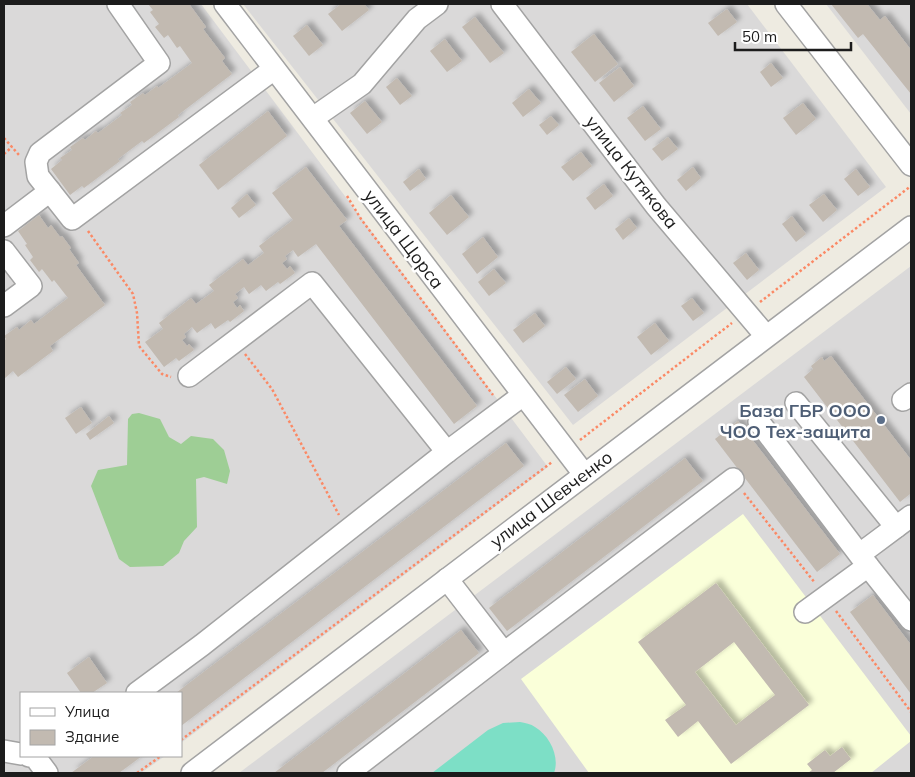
<svg xmlns="http://www.w3.org/2000/svg" width="915" height="777" font-family="Mulish,sans-serif">
	<style>
		.residential { fill: #dad9d9 }
		.education { fill: #faffd9 }
		.forest { fill: #9ece95 }
		.pitch { fill: #7ddfc6 }
		.building { fill: #c2bab1; fill-rule: evenodd; filter: url(#shadow) }
		.lines { fill: none; stroke-linecap: round; stroke-linejoin: round }
		.minor-casing { stroke: #a3a3a3; stroke-width: 24 }
		.path { stroke: #fb8965; stroke-width: 2.5; stroke-dasharray: 2.5 2.5; stroke-linecap: butt }
		.minor { stroke: #fff; stroke-width: 21 }
		.service-dot { fill: #5c6f8a; stroke: #fff; stroke-width: 2 }
		.labels { text-anchor: middle; dominant-baseline: central; stroke-width: 5; stroke-linejoin: round; paint-order: stroke }
		.street-label { font-size: 18px; fill: #1c1c1c; stroke: #fff }
		.service-label { font-size: 18px; font-weight: bold; fill: #4e5e75; stroke: #fff; text-anchor: end }
	</style>
	<defs>
		<filter id="shadow"><feDropShadow dx="4.5" dy="-4.5" stdDeviation="2.5" flood-color="#0004"/></filter>
	</defs>
	<rect width="100%" height="100%" fill="#eeebe1"/>
	<g class="residential">
		<polygon points="4,4 201,4 548,467 181,743 181,693 21,693 21,756 165,756 141,773 4,773"/>
		<polygon points="243,4 747,4 886,187 573,425"/>
		<polygon points="826,4 911,4 911,114"/>
		<polygon points="911,266 911,773 239,773"/>
	</g>
	<polygon class="education" points="743,514 911,736 911,741 871,773 589,773 521,679"/>
	<polygon class="forest" points="139,413 160,419 169,437 181,444 191,436 213,439 224,450 230,471 227,484 204,477 196,479 197,527 184,541 179,553 163,566 130,567 119,559 91,486 98,470 127,465 128,419 132,414"/>
	<path class="pitch" d="M520,722C525,723 531,724 535,727C550,736 560,757 554,773H432L488,730L503,723Z"/>
	<g class="building">
		<polygon points="148,4 189,4 206,27 203,29 225,58 222,61 232,74 178,115 179,117 144,143 142,141 118,159 120,161 84,188 82,186 70,195 51,169 62,160 60,158 72,150 70,147 83,138 85,140 96,131 98,133 122,115 120,113 132,105 130,102 143,93 145,95 157,86 158,88 192,63 180,46 177,48 168,35 164,38 155,27 159,24 150,12 153,10"/>
		<polygon points="341,4 364,4 369,10 342,31 328,14"/>
		<polygon points="831,4 867,4 880,20 885,16 911,50 911,94 863,34 858,38"/>
		<polygon points="727,9 737,22 718,36 708,23"/>
		<polygon points="475,17 504,53 490,63 462,27"/>
		<polygon points="307,25 323,45 309,56 293,36"/>
		<polygon points="594,34 618,64 595,82 571,52"/>
		<polygon points="445,39 462,61 447,72 430,51"/>
		<polygon points="771,63 783,78 771,87 760,72"/>
		<polygon points="620,67 634,86 614,102 599,83"/>
		<polygon points="397,78 412,96 400,105 386,87"/>
		<polygon points="529,89 541,103 523,117 512,103"/>
		<polygon points="365,101 382,122 367,134 350,113"/>
		<polygon points="803,103 816,119 796,135 783,118"/>
		<polygon points="643,106 661,129 645,141 627,118"/>
		<polygon points="268,111 287,136 218,190 199,165"/>
		<polygon points="551,116 559,125 547,135 539,125"/>
		<polygon points="668,137 678,149 662,161 652,149"/>
		<polygon points="581,152 592,166 573,181 561,167"/>
		<polygon points="306,167 347,220 339,226 477,406 454,424 316,244 298,257 293,250 285,256 287,259 282,263 287,269 290,266 295,273 280,284 278,282 266,291 261,285 249,294 244,287 235,294 238,298 233,302 237,308 240,305 244,311 230,322 228,320 215,329 211,323 197,333 192,327 184,334 186,337 182,340 187,346 189,344 194,350 179,361 176,358 164,367 145,342 163,329 159,323 191,298 196,304 214,291 209,285 243,259 248,265 264,253 259,246 293,220 272,193"/>
		<polygon points="693,167 701,178 686,191 677,180"/>
		<polygon points="419,169 426,179 410,191 403,182"/>
		<polygon points="856,169 870,187 858,196 844,179"/>
		<polygon points="604,184 613,196 595,210 586,198"/>
		<polygon points="247,194 256,205 239,218 231,208"/>
		<polygon points="824,194 837,210 823,222 809,205"/>
		<polygon points="451,195 469,217 447,235 429,213"/>
		<polygon points="39,215 48,228 51,225 60,237 62,236 71,248 69,249 79,263 76,265 105,305 50,346 53,351 18,377 13,371 4,379 4,341 6,339 4,336 17,327 19,330 31,320 34,324 68,298 54,280 52,282 42,269 39,272 30,260 33,257 25,245 27,244 18,231"/>
		<polygon points="792,216 806,234 796,242 782,224"/>
		<polygon points="629,218 637,228 623,240 615,229"/>
		<polygon points="483,237 498,257 477,274 462,254"/>
		<polygon points="746,253 759,270 747,280 733,263"/>
		<polygon points="494,269 506,283 489,296 478,282"/>
		<polygon points="692,298 704,313 693,321 681,306"/>
		<polygon points="535,313 545,326 523,343 513,330"/>
		<polygon points="655,323 669,341 651,355 637,337"/>
		<polygon points="831,356 911,460 911,496 910,494 900,502 804,377 813,369 811,366 822,357 824,361"/>
		<polygon points="566,367 576,379 557,394 547,382"/>
		<polygon points="585,379 598,396 578,412 564,395"/>
		<polygon points="81,407 92,423 76,434 65,418"/>
		<polygon points="109,416 114,423 90,440 86,434"/>
		<polygon points="738,421 840,554 817,572 715,439"/>
		<polygon points="506,443 524,466 181,726 181,693 176,693"/>
		<polygon points="685,458 703,481 507,631 489,608"/>
		<path d="M716,583L809,705L731,764L698,721L678,737L665,720L686,705L638,642ZM734,642L775,695L736,725L695,672Z"/>
		<polygon points="873,595 911,645 911,694 850,612"/>
		<polygon points="461,630 479,653 322,773 274,773"/>
		<polygon points="89,657 107,683 92,693 81,693 67,673"/>
		<polygon points="842,747 851,759 833,773 808,773 812,770 807,764 825,750 830,756"/>
		<polygon points="94,756 142,756 119,773 71,773"/>
	</g>
	<g class="lines">
		<defs>
			<g id="minor">
				<polyline points="118,4 159,63 40,153 36,162 38,176 72,219 274,69"/>
				<polyline points="225,4 584,474"/>
				<polyline points="502,4 656,206 766,336"/>
				<polyline points="786,4 911,165"/>
				<polyline points="313,118 362,84 417,19 437,4"/>
				<polyline points="4,226 50,191"/>
				<polyline points="4,251 31,286 4,306"/>
				<polyline points="189,376 312,283 447,452 523,395"/>
				<polyline points="903,400 911,394"/>
				<polyline points="796,403 896,527"/>
				<polyline points="759,422 868,566 805,612"/>
				<polyline points="860,554 911,516"/>
				<polyline points="868,566 911,620"/>
				<polyline points="447,579 504,653 733,479"/>
				<polyline points="137,693 202,645 447,452"/>
				<polyline points="4,751 21,754"/>
				<polyline points="29,756 35,757 47,773"/>
				<polyline points="192,773 911,227"/>
				<polyline points="348,773 504,653"/>
			</g>
		</defs>
		<use href="#minor" class="minor-casing"/>
		<g class="path">
			<polyline points="4,138 19,155"/>
			<polyline points="4,154 12,147"/>
			<polyline points="347,196 361,219 493,395"/>
			<polyline points="88,231 133,294 137,313 139,346 162,374 171,377"/>
			<polyline points="760,302 911,186"/>
			<polyline points="245,354 272,389 339,515"/>
			<polyline points="580,440 732,323"/>
			<polyline points="744,493 815,583"/>
			<polyline points="836,611 911,712"/>
			<polyline points="181,740 552,462"/>
			<polyline points="137,773 161,756"/>
		</g>
		<use href="#minor" class="minor"/>
	</g>
	<circle class="service-dot" cx="881" cy="420" r="5"/>
	<g class="labels">
		<g class="street-label">
			<text transform="translate(632 172) rotate(52)">улица Кутякова</text>
			<text transform="translate(404 239) rotate(53)">улица Щорса</text>
			<text transform="translate(551 499) rotate(-37)">улица Шевченко</text>
		</g>
		<g class="service-label">
			<text x="871" y="410">База ГБР ООО<tspan x="871" dy="21">ЧОО Тех-защита</tspan></text>
		</g>
	</g>
	<rect width="915" height="777" fill="none" stroke="#1c1c1c" stroke-width="10"/>
	<rect x="20" y="692" width="162" height="65" fill="#ffffff" stroke="#a4a4a4"/>
	<rect x="30" y="708" width="25" height="8" fill="#ffffff" stroke="#a4a4a4"/>
	<text x="65" y="717" font-size="15" fill="#1c1c1c">Улица</text>
	<rect x="30" y="730" width="25" height="15" fill="#c2bab1" stroke="#a4a4a4"/>
	<text x="65" y="742" font-size="15" fill="#1c1c1c">Здание</text>
	<path d="M735 42v8h116v-8" fill="none" stroke="#1c1c1c" stroke-width="2.5"/>
	<text x="742" y="42" font-size="15" fill="#1c1c1c" stroke="#ffffff" stroke-width="4" paint-order="stroke">50 m</text>
</svg>
